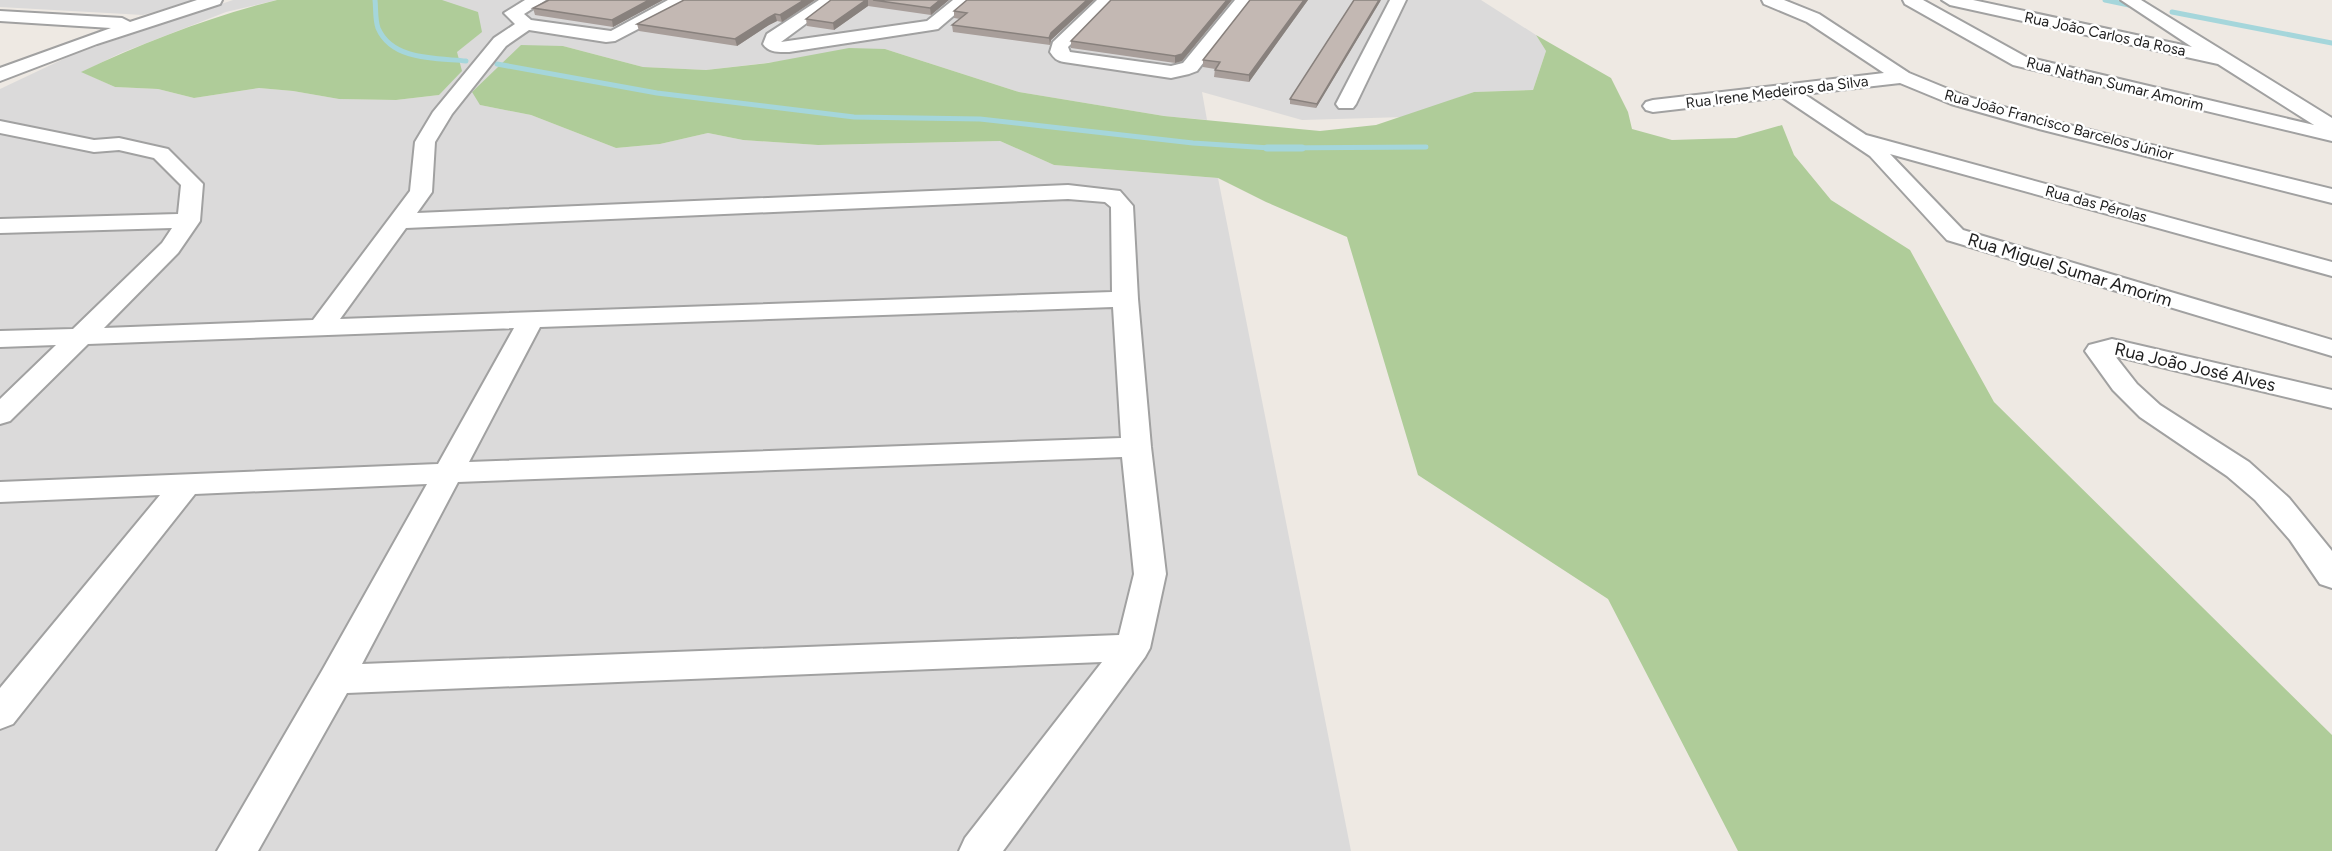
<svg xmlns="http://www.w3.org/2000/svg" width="2332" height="851" font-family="Figtree,sans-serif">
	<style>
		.residential { fill: #dbdada }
		.forest { fill: #afcc99 }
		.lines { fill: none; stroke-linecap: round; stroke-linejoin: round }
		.stream-far1 { stroke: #a5d6db; stroke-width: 5 }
		.stream { stroke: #a5d6db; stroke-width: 7 }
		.minor-casing { stroke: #a1a1a1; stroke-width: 4 }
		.minor { fill: #fff; fill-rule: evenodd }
		.wall { fill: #a89e9a }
		.shaded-wall { fill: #88817d }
		.building { fill: #c3b8b3; stroke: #88817d; stroke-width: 1.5 }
		.labels { text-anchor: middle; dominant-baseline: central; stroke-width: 5; stroke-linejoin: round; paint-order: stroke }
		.far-street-label { font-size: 15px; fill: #1d1d1d; stroke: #fff }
		.street-label { font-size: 18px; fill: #1d1d1d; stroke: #fff }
	</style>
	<rect width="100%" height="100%" fill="#eee9e3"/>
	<g class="residential">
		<polygon points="0,0 196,0 143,15 0,7"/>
		<polygon points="233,0 277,0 226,12 121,53 82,72 115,87 158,89 194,98 259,88 293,91 339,99 396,100 439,95 457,52 442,0 1481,0 1536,35 1546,51 1533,90 1474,92 1405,117 1302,120 1202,92 1207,120 1164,116 1019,92 885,49 706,70 643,67 563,46 480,105 531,115 616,148 660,144 708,133 743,140 818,145 1000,141 1054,165 1218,178 1351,851 0,851 0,89 74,54"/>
	</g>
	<g class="forest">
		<path d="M277,0H442L478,12L482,32L457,52L462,71L439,95L396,100L339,99L293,91L259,88L194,98L158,89L115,87L81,72C145,42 209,17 277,0Z"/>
		<polygon points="1536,35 1611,78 1628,112 1632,129 1672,140 1736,138 1782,125 1794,155 1831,200 1910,250 1994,402 2332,735 2332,851 1738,851 1608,599 1418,475 1347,237 1266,202 1218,178 1054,165 1000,141 818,145 743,140 708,133 660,144 616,148 531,115 480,105 472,92 521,45 563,46 643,67 706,70 768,63 849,48 885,49 1019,92 1164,116 1320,131 1376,125 1474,92 1533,90 1546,51"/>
	</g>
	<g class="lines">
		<g class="stream-far1">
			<path d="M375,0C376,9 375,20 378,28C392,61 437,58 466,61"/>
			<polyline points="2105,0 2129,5"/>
			<polyline points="2172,12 2332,43"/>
			<polyline points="497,64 657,93 854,117 980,119 1193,143 1270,148 1426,147"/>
		</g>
		<polyline class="stream" points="1267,148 1302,148"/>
		<defs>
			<g id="minor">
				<polygon points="197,0 222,0 220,4 97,44 0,81 0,68 111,28 0,21 0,11 122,18 130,22"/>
				<path d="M525,0H546L524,14L531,20L611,31L668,0H688L686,4L615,41L606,42L529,30L506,46L452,114L435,142L432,192L417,213L1068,185L1120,191L1133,206L1138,299L1151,447L1166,574L1150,648L1145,657L1003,851H959L965,838L1102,662L347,693L258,851H217L323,669L427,484L195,494L13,724L0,729V688L160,495L0,502V482L438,464L514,328L88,344L10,421L0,424V399L56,345L0,347V331L73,329L162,243L172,228L0,233V219L178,214L181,185L154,158L119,150L94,152L0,133V121L94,140L119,138L168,149L203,184L200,221L178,253L104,328L313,320L410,191L415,142L433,112L494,38L515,24L504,13ZM1068,199L1105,202L1111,207L1112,292L340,319L406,228ZM1113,307L1121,438L469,462L540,327ZM1122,457L1134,574L1119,635L362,664L458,482Z"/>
				<path d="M819,0H838L781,42L927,21L953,0H972L938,29L932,30L789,52C779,52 769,53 763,44L767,34Z"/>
				<path d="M1097,0H1115L1068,47L1070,52L1171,66L1183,63L1235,0H1252L1197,71L1189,74L1171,78L1064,62C1057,61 1054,58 1050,52L1053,42Z"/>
				<polygon points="1390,0 1406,0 1356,104 1353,108 1339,108 1336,104"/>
				<polygon points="1762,0 1784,0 1819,14 1909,73 1965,96 2053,121 2332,189 2332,203 2039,129 1951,104 1900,83 1804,94 1866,135 2332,262 2332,276 1890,154 1963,230 2332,340 2332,356 1947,240 1870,156 1782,97 1653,112 1646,110 1643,106 1646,102 1653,100 1884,73 1807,22 1764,4"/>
				<polygon points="1903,0 1923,0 2026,57 2314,125 2218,64 1950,5 1942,0 1973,0 2192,47 2121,0 2141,0 2332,118 2332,141 2013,65 1905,4"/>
				<polygon points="2112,339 2332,390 2332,408 2115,356 2137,384 2160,405 2249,462 2289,498 2332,551 2332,588 2320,584 2290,540 2255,500 2227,476 2140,417 2113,390 2085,351 2089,345"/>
			</g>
		</defs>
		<use href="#minor" class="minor-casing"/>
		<use href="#minor" class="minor"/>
	</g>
	<g class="wall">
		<polygon points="663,0 613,27 535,15 533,8"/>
		<polygon points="815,0 782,22 777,21 769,25 737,46 639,31 637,24"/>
		<polygon points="831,0 949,0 931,15 868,6 834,30 807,26 806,19"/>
		<polygon points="967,0 1094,0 1051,40 1050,45 953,32 952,25 960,19 954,18 954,11"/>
		<polygon points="1111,0 1232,0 1182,61 1175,63 1071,48 1071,41"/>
		<polygon points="1250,0 1308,0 1249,82 1214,77 1215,69 1203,67 1203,60"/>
		<polygon points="1381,0 1316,108 1290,104 1290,99"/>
	</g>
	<g class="shaded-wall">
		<polygon points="649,0 663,0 613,27 612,20"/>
		<polygon points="804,0 815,0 782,22 780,15"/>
		<polygon points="866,0 868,0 868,6 834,30 833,23"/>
		<polygon points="940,0 949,0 931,15 930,8"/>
		<polygon points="1087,0 1094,0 1051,40 1050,45 1049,38 1051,33"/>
		<polygon points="1227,0 1232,0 1182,61 1175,63 1175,56"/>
		<polygon points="1304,0 1308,0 1249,82 1249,75"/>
		<polygon points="1379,0 1381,0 1316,108 1317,104"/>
		<polygon points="775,14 777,21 769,25 737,46 735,39 768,18"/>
	</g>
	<g class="building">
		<polygon points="549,0 649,0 612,20 533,8"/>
		<polygon points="684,0 804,0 780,15 775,14 768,18 735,39 637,24"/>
		<polygon points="831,0 866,0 833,23 806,19"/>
		<polygon points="873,0 940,0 930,8"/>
		<polygon points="967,0 1087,0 1051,33 1049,38 952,25 967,13 954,11"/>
		<polygon points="1111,0 1227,0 1182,54 1175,56 1071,41"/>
		<polygon points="1250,0 1304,0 1249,75 1215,70 1220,62 1203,60"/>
		<polygon points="1354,0 1379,0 1317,104 1290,99"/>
	</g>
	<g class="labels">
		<g class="far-street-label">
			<text transform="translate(2105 34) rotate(12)">Rua João Carlos da Rosa</text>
			<text transform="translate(2115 84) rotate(14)">Rua Nathan Sumar Amorim</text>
			<text transform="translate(1777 92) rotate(-7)">Rua Irene Medeiros da Silva</text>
			<text transform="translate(2059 125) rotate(15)">Rua João Francisco Barcelos Júnior</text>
			<text transform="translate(2096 204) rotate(15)">Rua das Pérolas</text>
		</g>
		<g class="street-label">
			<text transform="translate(2070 270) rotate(17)">Rua Miguel Sumar Amorim</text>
			<text transform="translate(2195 367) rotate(13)">Rua João José Alves</text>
		</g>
	</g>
</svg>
